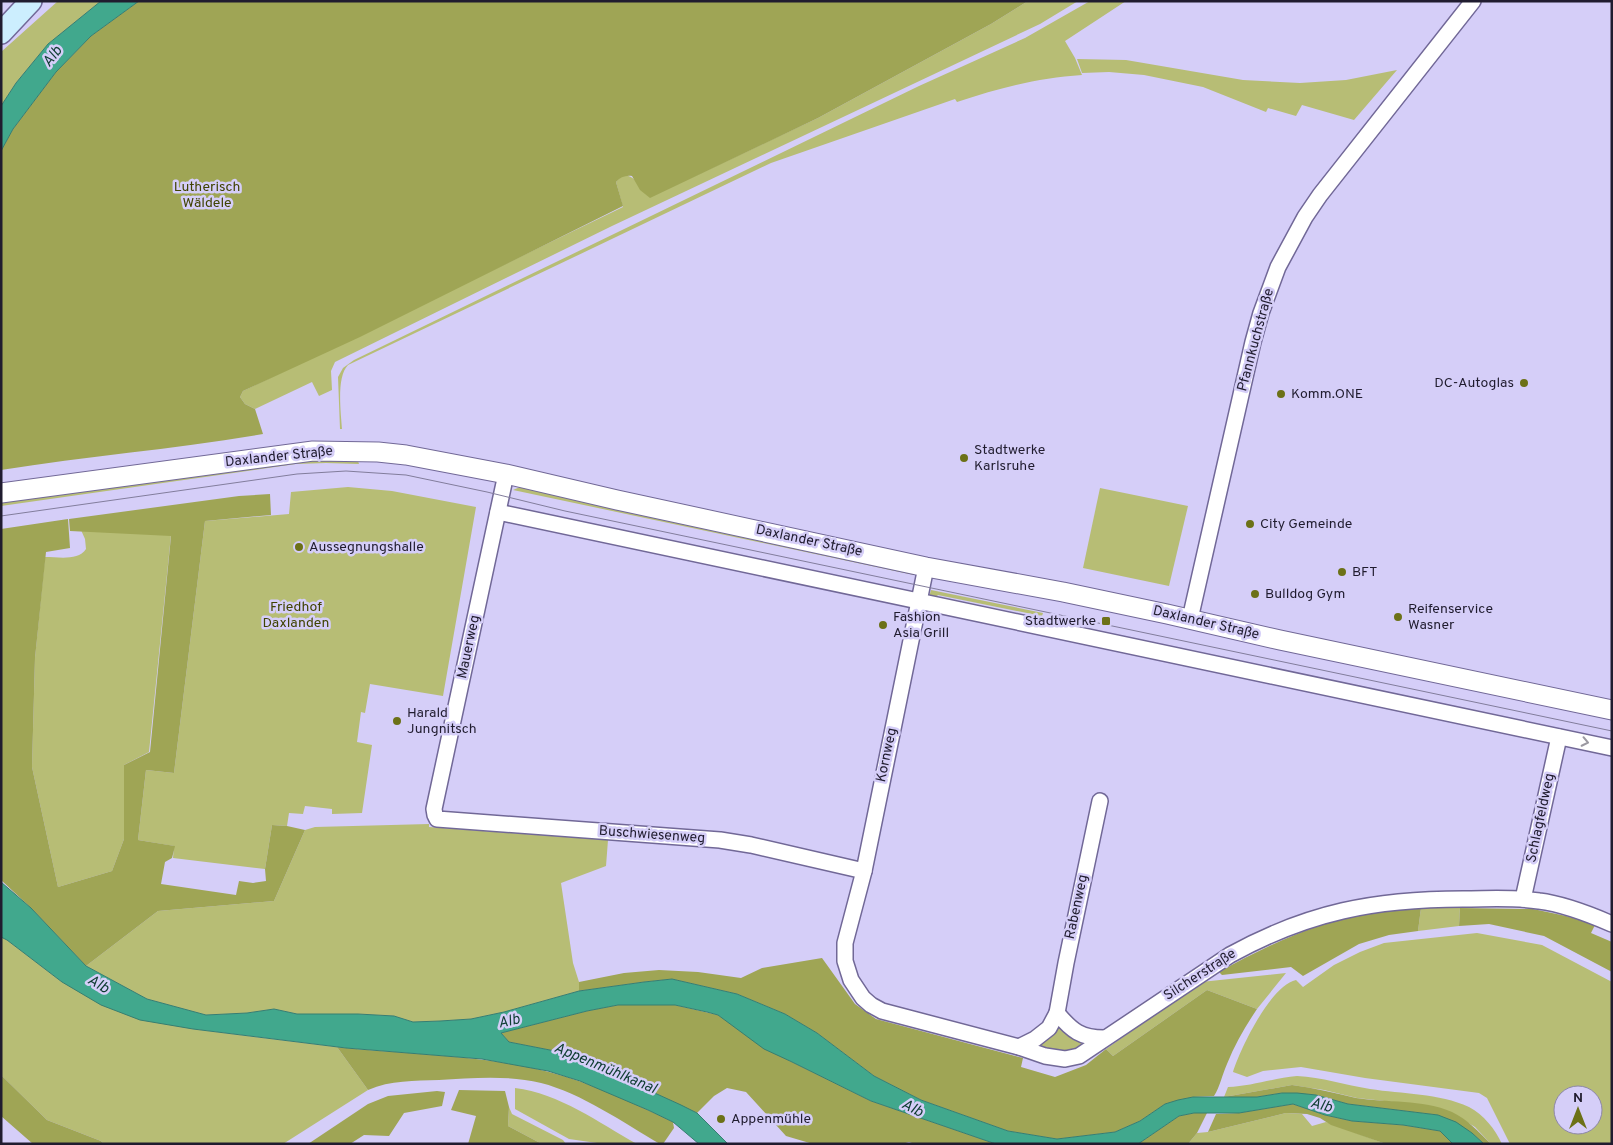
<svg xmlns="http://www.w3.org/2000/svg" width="1613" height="1145" font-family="Overpass,sans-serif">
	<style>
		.green { fill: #b7bd75; fill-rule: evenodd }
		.forest { fill: #9fa555 }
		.water { fill: #41a88d; stroke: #377e71 }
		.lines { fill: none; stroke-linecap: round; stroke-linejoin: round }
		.minor-casing { stroke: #716897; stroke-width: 18 }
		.tertiary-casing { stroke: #716897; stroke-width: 21 }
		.secondary-casing { stroke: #716897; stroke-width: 24 }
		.minor { stroke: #fff; stroke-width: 15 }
		.tertiary { stroke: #fff; stroke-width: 19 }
		.secondary { stroke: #cceefe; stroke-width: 21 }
		.tram { stroke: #827d9c; stroke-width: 1 }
		.oneway { stroke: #9b99a1 }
		.poi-dot { fill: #6c7117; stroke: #d5cef8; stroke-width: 2 }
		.labels { text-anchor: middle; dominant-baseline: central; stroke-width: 5; stroke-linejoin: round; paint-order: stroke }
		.park-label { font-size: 14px; fill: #404302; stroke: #d5cef8 }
		.street-label { font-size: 14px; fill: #201c2f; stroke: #d5cef8 }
		.poi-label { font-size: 14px; fill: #201c2f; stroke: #d5cef8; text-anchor: start }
		.water-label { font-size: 15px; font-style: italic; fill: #0e3c31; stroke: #d5cef8 }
	</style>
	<rect width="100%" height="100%" fill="#d5cef8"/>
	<g class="green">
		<polygon points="58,1 101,1 48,44 16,83 1,106 1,52"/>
		<path d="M1028,1H1078L1040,24L612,226L335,362L331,371L332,390L319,396L312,382L255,409L245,404L240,397L243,391L623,207L616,182C628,164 642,188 650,197L818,118L991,24Z"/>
		<path d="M1090,1H1126L1065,41L1075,58L1082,75C1037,78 1000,88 957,102L955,99L771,163L348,365C336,377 341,413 342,429H340L338,377L343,368L354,360L919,86L1025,38Z"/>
		<polygon points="1077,59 1126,60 1243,80 1300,83 1346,80 1397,70 1354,120 1302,105 1296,116 1268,108 1266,112 1203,87 1144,75 1109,72 1082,73"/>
		<polygon points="326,460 358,461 359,464 326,463 296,464 1,506 1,501 300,461"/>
		<polygon points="348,487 392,491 476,507 443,696 370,684 365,713 361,712 357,742 372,745 362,813 332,814 332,809 305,806 303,814 289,813 287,826 272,825 265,869 173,858 174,846 138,840 146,770 174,773 205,521 289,514 291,492"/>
		<polygon points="520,487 914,573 914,575 513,490"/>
		<polygon points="1100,488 1188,506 1169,586 1083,568"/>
		<path d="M81,530L171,535L149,752L124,765V839L112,871L58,887L32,767L35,658L45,557C59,557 78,561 86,549L85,539Z"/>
		<polygon points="931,590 1043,613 1042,616 938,595 935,598 929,597"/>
		<polygon points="429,824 429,827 608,840 606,866 561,883 573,963 579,982 579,991 504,1012 471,1019 440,1021 413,1022 394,1016 358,1014 297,1014 274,1009 247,1013 206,1015 147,999 86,966 158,911 274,901 305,830 315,827"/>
		<polygon points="1421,908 1460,908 1459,926 1418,931"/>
		<path d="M1477,933L1542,945L1612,982V1144H1510L1487,1098L1479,1093L1365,1078L1301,1067L1263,1071L1247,1077L1233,1072C1240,1049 1271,985 1296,980L1303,987L1334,965L1360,952L1384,943ZM1563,1095H1593V1125H1563Z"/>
		<polygon points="1,937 7,940 62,982 193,1029 337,1047 368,1090 283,1144 104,1144 101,1141 47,1120 1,1075"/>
		<polygon points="1286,973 1257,1009 1207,990 1113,1056 1106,1049 1201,982"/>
		<polygon points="1060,1023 1084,1046 1060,1054 1037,1050"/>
		<path d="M1297,1076C1322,1077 1345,1085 1370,1089C1402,1094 1439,1093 1469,1107C1484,1115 1495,1129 1502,1144H1491L1475,1127L1452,1113L1430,1106L1357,1098L1324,1090L1292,1085L1224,1097L1228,1087C1252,1086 1274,1078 1297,1076Z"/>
		<path d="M515,1088C559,1093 599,1123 637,1144H604L569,1139L515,1109Z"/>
		<polygon points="509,1107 512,1114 563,1140 566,1144 542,1144 508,1126"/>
		<polygon points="1286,1113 1302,1114 1312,1126 1326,1122 1386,1144 1188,1144 1197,1133 1208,1132"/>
	</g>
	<g class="forest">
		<path d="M139,1H1028L991,24L818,118L650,198L640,190L632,176C626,175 620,177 616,182L623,206L360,337L243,391L240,397L245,404L255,409L263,434C176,449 88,456 1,470V151L13,129L56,72L91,36Z"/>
		<polygon points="270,494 271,515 205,521 174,773 146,770 138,840 175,846 172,858 165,862 161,884 236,895 239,881 253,883 266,881 265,869 272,825 287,826 305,830 274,901 158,911 86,966 31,908 1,880 1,529 68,519 70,548 46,552 35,658 32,767 58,887 112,871 124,839 124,765 150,752 171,536 70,531 69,519 239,496"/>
		<path d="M1421,908L1418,931L1389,935L1359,944L1303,976L1291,967L1222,975L1219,972C1266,946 1314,923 1367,913C1384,910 1403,910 1421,908Z"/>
		<polygon points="1460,908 1533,909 1566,916 1595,925 1591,933 1612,942 1612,972 1544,936 1489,924 1459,926"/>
		<path d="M822,958L855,1004L876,1019L1023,1058L1021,1067L1055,1077L1086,1065L1106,1049L1113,1056L1207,990L1257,1009C1245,1027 1235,1044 1227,1064C1222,1075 1220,1087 1214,1096L1193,1097L1165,1104L1140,1121L1115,1132L1057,1139L1008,1131L921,1100L874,1076L817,1033L785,1014L737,994L672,979L644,982L579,991V982L624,973L659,970L698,972L741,978L762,968Z"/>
		<polygon points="618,1005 675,1005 718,1015 790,1061 871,1101 996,1144 915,1144 909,1142 902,1144 813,1144 786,1136 746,1092 727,1088 714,1096 697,1113 581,1059 555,1051 509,1042 501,1033 587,1011"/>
		<path d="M337,1047C408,1055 480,1054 549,1072C592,1083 633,1103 673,1122L674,1128L663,1144H660C624,1123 581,1093 541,1083C509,1075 472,1078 439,1080C414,1081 391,1080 368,1090Z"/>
		<polygon points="1,1075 47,1120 101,1141 104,1144 33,1144 1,1116"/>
		<path d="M1292,1085C1314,1088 1335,1093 1356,1098C1387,1103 1422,1099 1452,1112C1467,1119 1479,1132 1491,1144H1484L1472,1133L1437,1115L1348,1104L1316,1095L1282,1093L1257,1097H1224Z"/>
		<polygon points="459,1090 505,1091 509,1107 508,1126 542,1144 468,1144 476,1116 451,1110"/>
		<polygon points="437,1091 445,1092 442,1106 404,1113 389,1136 364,1135 350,1144 308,1144 368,1104 388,1096"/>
		<polygon points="1293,1104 1325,1115 1352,1121 1403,1125 1440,1131 1453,1144 1386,1144 1331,1125 1320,1118 1307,1114 1286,1113 1208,1132 1216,1114 1239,1113"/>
		<polygon points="1194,1113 1207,1113 1197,1133 1188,1144 1138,1144 1179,1116"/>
	</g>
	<g class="water">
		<polygon points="101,1 139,1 91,36 56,72 13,129 1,151 1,106 16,83 48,44"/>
		<polygon points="1,882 31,908 86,966 147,999 206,1015 247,1013 274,1009 297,1014 358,1014 394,1016 413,1022 440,1021 471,1019 504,1012 579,991 644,982 672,979 737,994 785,1014 817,1033 874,1076 921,1100 1008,1131 1057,1139 1115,1132 1140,1121 1165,1104 1178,1100 1193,1097 1257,1097 1282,1093 1297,1093 1316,1095 1348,1104 1438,1115 1456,1122 1472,1133 1484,1144 1453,1144 1440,1131 1403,1125 1352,1121 1325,1115 1293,1104 1239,1113 1194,1113 1179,1116 1138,1144 996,1144 871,1101 790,1061 764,1049 718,1015 707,1012 675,1005 618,1005 587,1011 501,1033 509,1042 555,1051 580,1059 681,1105 697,1113 728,1144 699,1144 673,1122 648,1110 580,1081 548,1071 482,1059 346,1048 193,1029 140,1020 101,1005 62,982 7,940 1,937"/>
	</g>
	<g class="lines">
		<defs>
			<g id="minor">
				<polyline points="506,474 434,809 435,815 437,819 720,840 751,845 864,871"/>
				<polyline points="498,512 1612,748"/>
				<path d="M926,567L864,871L845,943V961L851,980L863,998L871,1005L882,1011L1019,1047L1045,1056L1065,1059L1079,1056L1230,955C1308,912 1375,899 1463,899C1489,899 1514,897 1539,901C1564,904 1589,914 1612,924"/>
				<polyline points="1190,619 1253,342 1261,313 1278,267 1305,217 1320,195 1473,1"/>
				<polyline points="1523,899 1559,737"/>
				<path d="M1057,1013C1072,1031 1081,1038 1104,1038"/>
				<polyline points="1019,1047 1035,1039 1049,1028 1057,1013 1066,963 1100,801"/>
			</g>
			<polyline id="tertiary" points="1,493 313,451 378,452 406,455 506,474 617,500 926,567 1063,592 1167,614 1280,640 1612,710"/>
			<polyline id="secondary" points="1,33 31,1"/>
		</defs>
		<use href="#minor" class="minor-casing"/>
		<use href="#tertiary" class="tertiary-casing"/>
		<use href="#secondary" class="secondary-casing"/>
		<use href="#minor" class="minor"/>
		<use href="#tertiary" class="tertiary"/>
		<use href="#secondary" class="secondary"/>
		<polyline class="tram" points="1,516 297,474 346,471 406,475 487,492 565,511 1612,731"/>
	</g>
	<defs><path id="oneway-chevron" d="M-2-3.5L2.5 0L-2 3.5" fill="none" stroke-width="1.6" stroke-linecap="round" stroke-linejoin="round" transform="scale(1.25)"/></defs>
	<use class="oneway" href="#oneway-chevron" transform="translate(1585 742) rotate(12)"/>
	<g class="poi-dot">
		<circle cx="1524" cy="383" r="5"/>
		<circle cx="1281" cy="394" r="5"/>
		<circle cx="964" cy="458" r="5"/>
		<circle cx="1250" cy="524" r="5"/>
		<circle cx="299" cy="547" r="5"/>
		<circle cx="1342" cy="572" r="5"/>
		<circle cx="1255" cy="594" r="5"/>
		<circle cx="1398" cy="617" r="5"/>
		<rect x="1101" y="616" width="10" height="10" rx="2.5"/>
		<circle cx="883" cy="625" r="5"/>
		<circle cx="397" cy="721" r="5"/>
		<circle cx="721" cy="1119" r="5"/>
	</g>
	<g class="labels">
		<g class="park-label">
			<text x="207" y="187">Lutherisch<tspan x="207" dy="16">Wäldele</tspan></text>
			<text x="296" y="607">Friedhof<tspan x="296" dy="16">Daxlanden</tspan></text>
		</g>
		<g class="street-label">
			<text transform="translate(1256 340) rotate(-75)">Pfannkuchstraße</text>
			<text transform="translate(279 457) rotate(-6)">Daxlander Straße</text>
			<text transform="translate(809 541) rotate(12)">Daxlander Straße</text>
			<text transform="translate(1206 623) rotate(13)">Daxlander Straße</text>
			<text transform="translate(469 647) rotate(-78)">Mauerweg</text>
			<text transform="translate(887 755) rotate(-78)">Kornweg</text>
			<text transform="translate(1541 818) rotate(-78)">Schlagfeldweg</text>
			<text transform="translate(652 835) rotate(4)">Buschwiesenweg</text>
			<text transform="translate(1077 907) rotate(-78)">Rabenweg</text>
			<text transform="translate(1200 975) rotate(-33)">Silcherstraße</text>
		</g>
		<g class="poi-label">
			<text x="1514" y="383" text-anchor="end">DC-Autoglas</text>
			<text x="1291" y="394">Komm.ONE</text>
			<text x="974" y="450">Stadtwerke<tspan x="974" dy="16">Karlsruhe</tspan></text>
			<text x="1260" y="524">City Gemeinde</text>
			<text x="309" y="547">Aussegnungshalle</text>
			<text x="1352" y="572">BFT</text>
			<text x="1265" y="594">Bulldog Gym</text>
			<text x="1408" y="609">Reifenservice<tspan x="1408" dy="16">Wasner</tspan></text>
			<text x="893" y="617">Fashion<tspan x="893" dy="16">Asia Grill</tspan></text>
			<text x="1096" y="621" text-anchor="end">Stadtwerke</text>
			<text x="407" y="713">Harald<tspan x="407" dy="16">Jungnitsch</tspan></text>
			<text x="731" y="1119">Appenmühle</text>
		</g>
		<g class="water-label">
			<text transform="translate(53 57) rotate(-53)">Alb</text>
			<text transform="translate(98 985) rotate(30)">Alb</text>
			<text transform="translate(509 1022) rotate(-12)">Alb</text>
			<text transform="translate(605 1069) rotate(23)">Appenmühlkanal</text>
			<text transform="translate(1321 1106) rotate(16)">Alb</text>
			<text transform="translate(912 1109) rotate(28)">Alb</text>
		</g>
	</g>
	<rect width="1613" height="1145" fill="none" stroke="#201c2f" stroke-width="5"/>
	<g transform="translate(1578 1110)"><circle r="24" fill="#d5cef8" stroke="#8d87a8"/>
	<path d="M0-4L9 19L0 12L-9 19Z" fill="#6c7117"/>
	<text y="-8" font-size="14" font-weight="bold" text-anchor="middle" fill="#201c2f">N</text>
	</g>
</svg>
